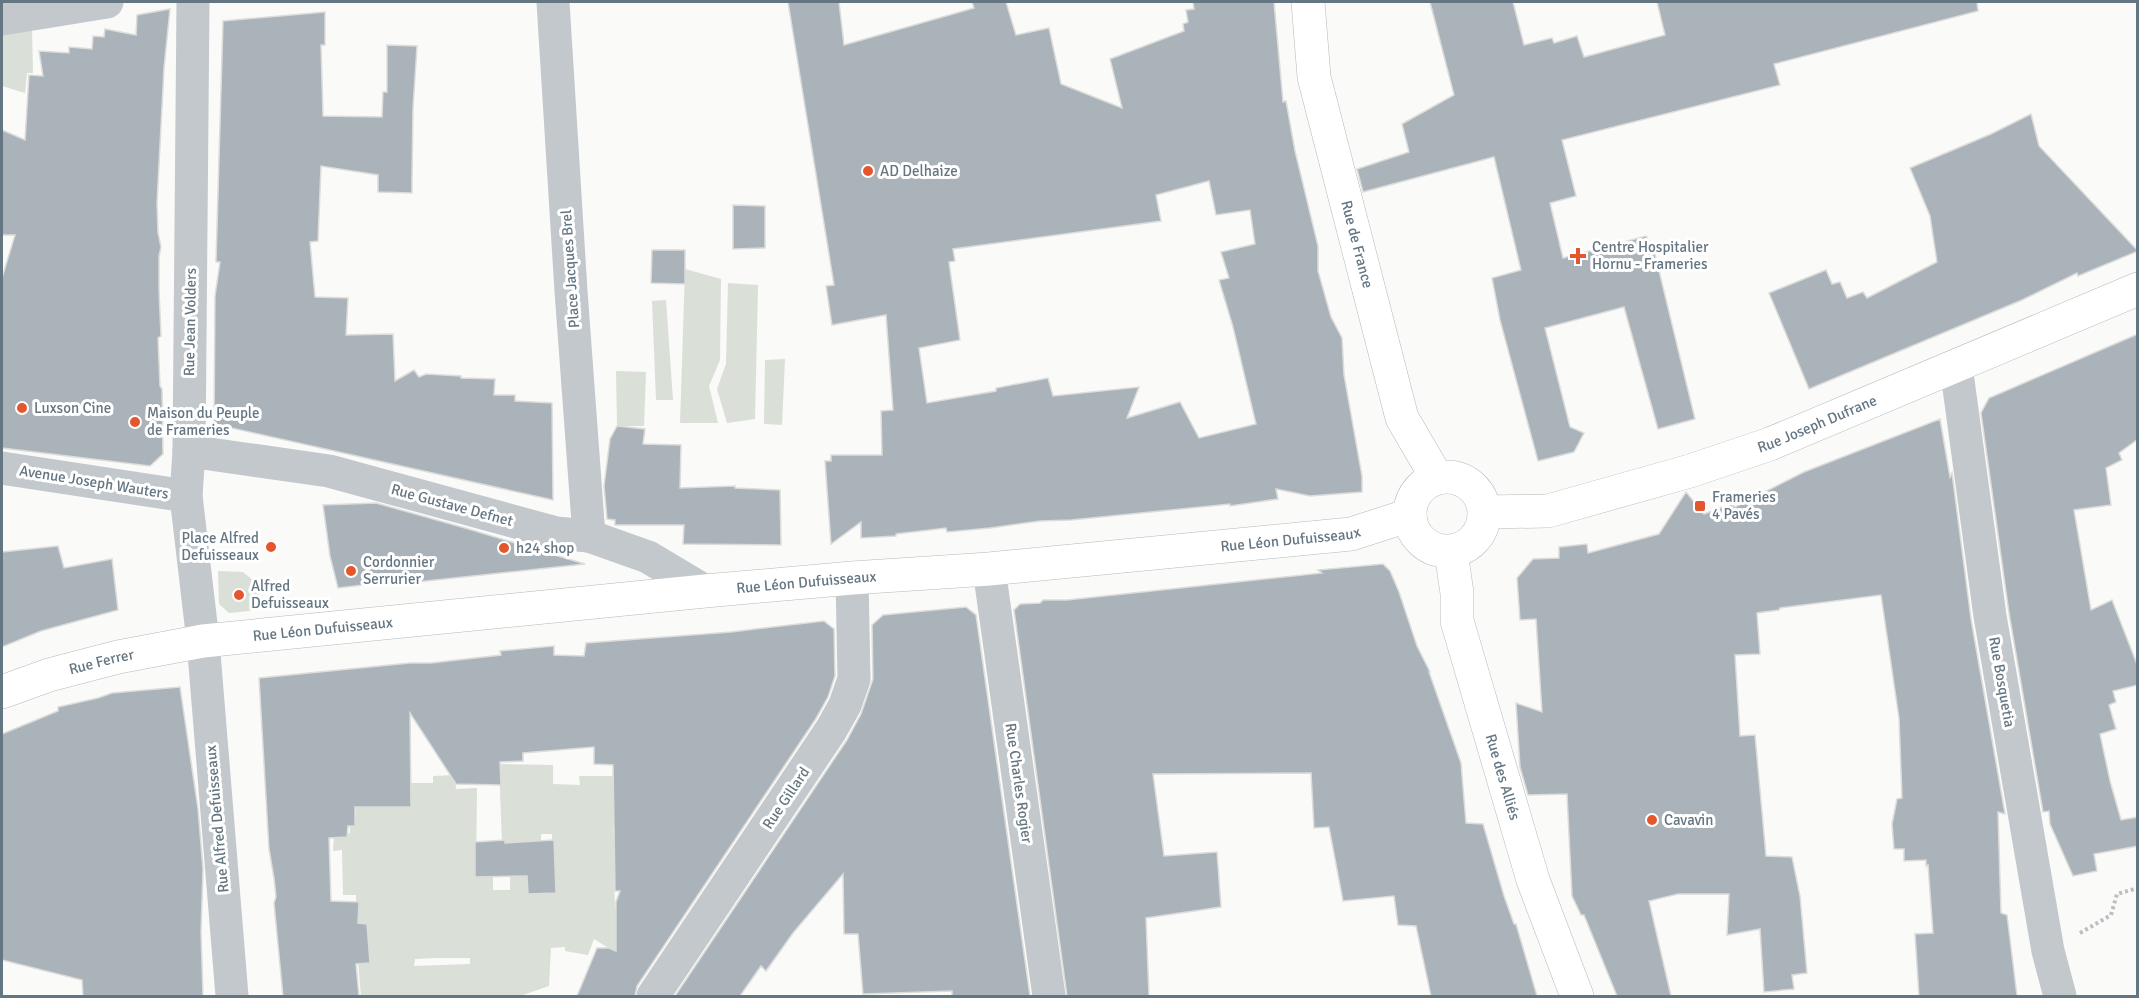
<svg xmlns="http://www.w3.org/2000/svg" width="2139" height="998" font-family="Signika,sans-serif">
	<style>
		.green { fill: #dadfd7; fill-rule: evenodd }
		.building { fill: #aab3b9; stroke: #dcdcda; stroke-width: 1.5; fill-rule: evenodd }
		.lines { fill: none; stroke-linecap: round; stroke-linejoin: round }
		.secondary-casing { stroke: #b3babf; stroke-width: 34 }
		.path { stroke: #bbbfc2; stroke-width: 4; stroke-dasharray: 3 3; stroke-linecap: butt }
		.minor { stroke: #c3c8cc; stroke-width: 33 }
		.secondary { stroke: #fff; stroke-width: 33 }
		.poi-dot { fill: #e4572e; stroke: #fff; stroke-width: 2 }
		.labels { text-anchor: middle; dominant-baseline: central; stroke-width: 6; stroke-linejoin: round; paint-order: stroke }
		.poi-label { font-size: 15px; fill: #657683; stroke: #fff; text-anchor: start }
		.street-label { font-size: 15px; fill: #657683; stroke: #fff }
	</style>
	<rect width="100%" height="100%" fill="#fafaf8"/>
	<g class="green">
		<polygon points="32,28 33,73 27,73 25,93 2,86 2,33"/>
		<polygon points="685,269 721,279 720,360 709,386 718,423 680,423"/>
		<polygon points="728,283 758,285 755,419 727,423 717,389 726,364"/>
		<polygon points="666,300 673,400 656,400 652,301"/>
		<polygon points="785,359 782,425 764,424 765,360"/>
		<polygon points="616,371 646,372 644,426 617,426"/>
		<polygon points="218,571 243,572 260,586 258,610 229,613 219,604"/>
		<path d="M499,764L553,765V784L580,785L579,776H613V834L637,833L636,890L614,875L615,910L635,921L615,952L594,939L588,955L565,951V947L551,948L549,986L520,996H361L358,961L356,895H343L342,850L333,851L334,836L350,833V818L356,817V794L410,783H433V776L455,775L456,789L477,788L476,872L493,874V890H510V875L503,870ZM541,834H552V892L541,841ZM436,958H470V964L414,966L415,959Z"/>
	</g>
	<g class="building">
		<path d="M788,2H839L844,45L974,8L972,2H1006L1016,35L1049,28L1061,84L1122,108L1110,59L1184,31L1183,24L1188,22L1186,10L1194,9L1193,2H1274L1283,102L1286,101L1295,151L1318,246V271L1331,317L1342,338L1344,375L1362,476V492L1310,496L1276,489L1278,499L1230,506V504L1071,520L1040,521L990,528L947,532L946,528L896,534V536L861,538V522L831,544L825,461H831V455H882L881,411L893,410L886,315L832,325L826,286L834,285ZM1209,181L1216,215L1250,210L1255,244L1221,252L1229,278L1219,280L1233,327L1256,424L1199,438L1180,402L1127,418L1139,387L1053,396L1048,378L996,388V391L927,403L919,348L960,340L949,262L955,261L953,249L1161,221L1156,195Z"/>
		<polygon points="1430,2 1513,2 1524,45 1552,38 1554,43 1577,36 1584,57 1665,35 1657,2 1977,2 1978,11 1774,64 1780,85 1562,140 1576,196 1550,203 1563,258 1646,236 1653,246 1695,419 1658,429 1624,307 1545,328 1570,427 1584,433 1574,452 1538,461 1500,320 1492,278 1521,270 1494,157 1363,192 1357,169 1409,152 1402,124 1454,95"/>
		<polygon points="170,9 164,68 157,203 158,233 161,247 159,256 159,290 161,336 158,338 160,386 162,389 163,454 150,466 2,448 2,278 15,235 2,235 2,130 25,140 29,75 43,76 39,51 69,53 69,47 92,49 93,36 104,37 105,29 136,35 137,15"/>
		<polygon points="325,12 325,45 321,45 323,116 382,117 383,92 387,92 387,45 417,46 413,108 412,178 412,193 378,192 378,175 321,166 318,241 310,242 315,297 348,298 346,335 393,334 395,381 414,370 419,377 426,374 461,376 461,378 495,379 494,395 515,395 515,401 552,403 553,500 214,424 215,296 220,262 216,262 223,21"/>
		<polygon points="2031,114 2039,146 2138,251 2078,276 2077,273 2022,300 1809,389 1769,293 1826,270 1832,284 1840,282 1847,298 1863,292 1867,298 1937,262 1930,216 1910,168 1991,134"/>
		<polygon points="733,205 765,206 765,248 733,249"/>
		<polygon points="652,250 685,250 685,284 651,283"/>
		<polygon points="2138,334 2138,439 2119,453 2122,460 2106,468 2111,505 2074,510 2091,610 2112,600 2138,667 2138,685 2113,691 2116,702 2109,705 2116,729 2100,734 2110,781 2121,820 2138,817 2138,846 2094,854 2097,871 2073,876 2050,824 2049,811 2043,812 2009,613 1981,413 1989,398"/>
		<polygon points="1940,419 1950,477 1952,473 1971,619 2005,814 1998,812 2001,913 2007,915 2017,996 1919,996 1915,934 1933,933 1928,865 1926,866 1926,860 1904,861 1904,849 1894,849 1892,824 1897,799 1902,798 1899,718 1881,595 1780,608 1779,610 1757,613 1760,654 1735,655 1740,736 1755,735 1766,856 1792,857 1800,896 1807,973 1792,975 1794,989 1764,992 1760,929 1727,935 1729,894 1678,894 1649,901 1671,996 1617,996 1584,915 1581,915 1572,896 1567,794 1528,795 1520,767 1516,703 1542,712 1536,619 1520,620 1517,578 1533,559 1559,558 1559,547 1587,544 1588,553 1659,534 1686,492 1704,514 1731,504 1735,507 1804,472"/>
		<polygon points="617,426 645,429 643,444 681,445 680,488 735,486 735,488 780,490 781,545 683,544 684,525 615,525 615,520 607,519 604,486 610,439"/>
		<polygon points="376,503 465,528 585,564 426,581 396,583 397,581 338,588 330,556 323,505"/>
		<polygon points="58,546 64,568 112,559 118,610 41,631 2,647 2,552"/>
		<polygon points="1383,564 1390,571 1399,592 1417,646 1430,672 1429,672 1461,763 1466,823 1483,824 1504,896 1514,924 1516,924 1537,996 1431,996 1416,926 1398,925 1394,896 1343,901 1329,827 1314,828 1311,773 1153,774 1164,856 1217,852 1221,907 1146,918 1149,996 1067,996 1014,610 1020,604 1040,603 1043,600 1067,600 1322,573 1318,570"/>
		<polygon points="966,607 976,615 1030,996 952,996 952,991 863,994 858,934 844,934 843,874 793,933 766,971 761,966 740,996 675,996 847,740 861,714 873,679 872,625 883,615"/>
		<polygon points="824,621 834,629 835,676 828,697 815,720 637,986 635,996 577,996 597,948 609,948 616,951 616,902 620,891 615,891 613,765 594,764 594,747 523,753 523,761 500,762 501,785 456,784 410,713 411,807 355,807 355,826 348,826 347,837 329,838 331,901 359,902 358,923 367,924 370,963 356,964 359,996 283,996 274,903 276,897 274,878 269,849 259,678 410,663 431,663 501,655 500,651 554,646 554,655 584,656 586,643 731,632"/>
		<polygon points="180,687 198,809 203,869 201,932 203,996 83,996 82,980 2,960 2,734 58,711 58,707 98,698 112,693"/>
		<polygon points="505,840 505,843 554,840 556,893 528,894 527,876 475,877 475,842"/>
	</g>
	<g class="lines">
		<defs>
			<g id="secondary">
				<path id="s1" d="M1308,2L1314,77L1402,418L1437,478"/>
				<circle cx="1447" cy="514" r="37"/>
				<path id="s2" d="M1485,512L1548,511L1690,471L1770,444L2138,289"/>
				<path id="s3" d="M1451,552L1457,593V621L1533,880L1577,996"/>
				<path id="s4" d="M2,692L49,675L118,657L203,641L705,591L852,578L989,569L1351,534L1410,515"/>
			</g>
		</defs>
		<use href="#secondary" class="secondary-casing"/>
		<polyline class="path" points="2080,933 2111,915 2117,894 2138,888"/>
		<g class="minor">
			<polyline points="193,2 189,451 186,496 203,641 232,996"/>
			<polyline points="553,2 571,291 589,536"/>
			<polyline points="2,19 107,2"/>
			<polyline points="1956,366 1990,616 2048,951 2060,996"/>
			<polyline points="189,451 329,471 556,533 589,536 648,557 705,591"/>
			<polyline points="2,468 186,496"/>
			<polyline points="989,569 1049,996"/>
			<polyline points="653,996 831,730 845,705 854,679 852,578"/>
		</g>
		<use href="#secondary" class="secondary"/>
	</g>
	<g class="poi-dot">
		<circle cx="868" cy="171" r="6"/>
		<path d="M1575 247h6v6h6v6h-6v6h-6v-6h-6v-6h6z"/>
		<circle cx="22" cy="408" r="6"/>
		<circle cx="135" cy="422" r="6"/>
		<rect x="1694" y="500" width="12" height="12" rx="3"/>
		<circle cx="271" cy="547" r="6"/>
		<circle cx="504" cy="548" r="6"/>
		<circle cx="351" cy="571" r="6"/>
		<circle cx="239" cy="595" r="6"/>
		<circle cx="1652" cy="820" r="6"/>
	</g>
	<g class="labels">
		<g class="poi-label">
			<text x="880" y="171">AD Delhaize</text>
			<text x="1592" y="247">Centre Hospitalier<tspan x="1592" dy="17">Hornu - Frameries</tspan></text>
			<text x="34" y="408">Luxson Cine</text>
			<text x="147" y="413">Maison du Peuple<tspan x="147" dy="17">de Frameries</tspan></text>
			<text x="1712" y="497">Frameries<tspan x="1712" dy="17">4 Pavés</tspan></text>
			<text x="259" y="538" text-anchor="end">Place Alfred<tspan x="259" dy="17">Defuisseaux</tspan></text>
			<text x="516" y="548">h24 shop</text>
			<text x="363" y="562">Cordonnier<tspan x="363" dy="17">Serrurier</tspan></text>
			<text x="251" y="586">Alfred<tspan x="251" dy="17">Defuisseaux</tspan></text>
			<text x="1664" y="820">Cavavin</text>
		</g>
		<g class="street-label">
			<text stroke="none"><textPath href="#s1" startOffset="248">Rue de France</textPath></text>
			<text transform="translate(570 269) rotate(-94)">Place Jacques Brel</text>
			<text transform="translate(190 322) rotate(-89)">Rue Jean Volders</text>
			<text stroke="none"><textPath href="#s2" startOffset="346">Rue Joseph Dufrane</textPath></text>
			<text transform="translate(94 482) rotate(9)">Avenue Joseph Wauters</text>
			<text transform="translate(452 505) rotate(15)">Rue Gustave Defnet</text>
			<text stroke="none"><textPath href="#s4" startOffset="1300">Rue Léon Dufuisseaux</textPath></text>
			<text stroke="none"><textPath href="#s4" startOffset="814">Rue Léon Dufuisseaux</textPath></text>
			<text stroke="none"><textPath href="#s4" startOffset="328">Rue Léon Dufuisseaux</textPath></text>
			<text stroke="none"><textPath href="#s4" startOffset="104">Rue Ferrer</textPath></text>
			<text transform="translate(2002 682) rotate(80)">Rue Bosquetia</text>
			<text stroke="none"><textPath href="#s3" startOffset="232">Rue des Alliés</textPath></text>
			<text transform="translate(1019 783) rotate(82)">Rue Charles Rogier</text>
			<text transform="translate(786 798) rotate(-56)">Rue Gillard</text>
			<text transform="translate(217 819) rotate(-95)">Rue Alfred Defuisseaux</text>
		</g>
	</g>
	<rect width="2139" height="998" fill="none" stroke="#657683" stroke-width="6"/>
</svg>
